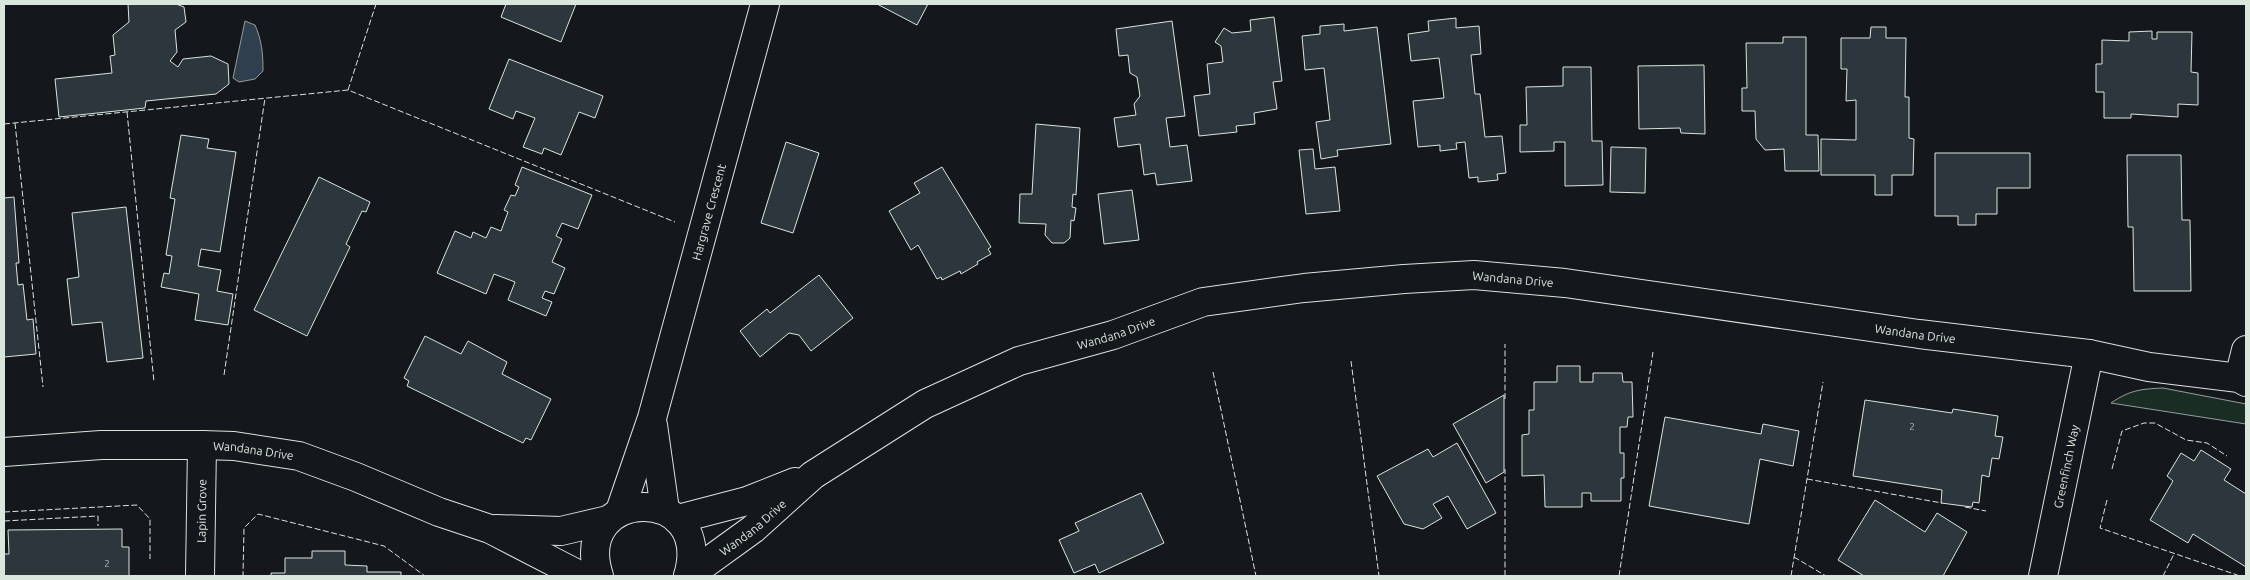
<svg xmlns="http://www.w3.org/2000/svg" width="2250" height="580" font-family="Ubuntu,sans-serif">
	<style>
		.green { fill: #1a2d24; stroke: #939e99 }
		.water { fill: #2f3f4d; stroke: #939e99 }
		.building { fill: #2c363c; stroke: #d8e6dc }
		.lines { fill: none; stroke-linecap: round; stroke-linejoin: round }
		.street-casing { stroke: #d8e6dc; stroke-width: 30 }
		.secondary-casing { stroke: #d8e6dc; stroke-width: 30 }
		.street { stroke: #14181c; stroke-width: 28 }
		.secondary { stroke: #14181c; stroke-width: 28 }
		.fence { stroke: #d8e6dc; stroke-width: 1; stroke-dasharray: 6 2.5; stroke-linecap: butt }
		.labels { text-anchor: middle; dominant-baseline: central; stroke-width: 4; stroke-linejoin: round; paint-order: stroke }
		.number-label { font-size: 10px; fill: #adbab4 }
		.street-label { font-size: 12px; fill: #d8e6dc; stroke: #14181c }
	</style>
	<rect width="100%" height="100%" fill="#14181c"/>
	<path class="green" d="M2163,388L2246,404V424L2111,403C2130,390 2141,389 2163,388Z"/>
	<path class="water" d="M245,21L255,25C262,41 263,54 263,71L255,79L239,82L233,78Z"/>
	<g class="building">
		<polygon points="128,4 176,4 184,7 186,22 175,30 177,52 170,61 178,67 183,59 211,56 228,64 229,84 216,94 146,101 145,108 59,117 55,79 112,73 110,56 115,55 113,35 129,22"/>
		<polygon points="506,4 576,4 561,42 501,17"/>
		<polygon points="877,4 928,4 917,25"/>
		<polygon points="1274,17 1282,81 1273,82 1277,109 1254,113 1255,124 1236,126 1237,132 1199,136 1194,96 1210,94 1207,64 1223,62 1221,46 1215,42 1224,28 1232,33 1251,31 1250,20"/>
		<polygon points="1456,18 1456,28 1479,26 1481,54 1471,55 1475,94 1480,94 1485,137 1502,136 1506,173 1497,174 1498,180 1478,182 1478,177 1469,178 1465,142 1456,143 1457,149 1440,151 1440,145 1418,147 1413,101 1444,98 1439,58 1411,61 1408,34 1429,31 1428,21"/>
		<polygon points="1172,21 1185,116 1166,118 1170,147 1187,145 1192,181 1157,185 1155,173 1144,175 1140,144 1118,147 1114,118 1136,115 1134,104 1140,96 1137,77 1130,73 1128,55 1119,56 1116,29"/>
		<polygon points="1344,24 1344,31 1377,27 1391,144 1337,150 1338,156 1321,159 1316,122 1330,120 1324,68 1305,70 1302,36 1320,34 1320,26"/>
		<polygon points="1871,27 1886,27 1886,38 1906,38 1905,97 1909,97 1909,138 1914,139 1913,175 1892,175 1892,195 1875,195 1875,175 1821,175 1821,139 1856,140 1856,100 1846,101 1847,69 1841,69 1841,38 1870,38"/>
		<polygon points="2152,31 2152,39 2157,39 2157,32 2192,32 2191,72 2198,73 2198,105 2178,104 2178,117 2131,114 2131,118 2104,118 2104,92 2096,92 2096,64 2102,64 2102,40 2129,41 2129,32"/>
		<polygon points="1783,37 1806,37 1806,135 1818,135 1819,171 1785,171 1784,149 1765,150 1756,139 1755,111 1742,111 1742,88 1747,88 1746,43 1783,43"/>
		<polygon points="509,59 603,96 595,118 579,112 561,155 544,148 542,154 523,147 535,118 516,111 513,119 489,109"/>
		<polygon points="1704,65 1705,134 1681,133 1680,128 1639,129 1638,66"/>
		<polygon points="1563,67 1591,67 1592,141 1602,141 1603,185 1565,186 1565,142 1554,142 1554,151 1520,152 1520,125 1527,125 1526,87 1563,86"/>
		<polygon points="1036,124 1080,128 1076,195 1073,194 1072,207 1076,208 1074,221 1071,220 1070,238 1064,243 1052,243 1045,235 1046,224 1019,223 1020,194 1032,194"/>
		<polygon points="181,135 209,139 207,148 236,152 220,252 201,249 198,266 221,270 217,291 233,294 228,325 195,320 199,294 161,287 164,273 169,274 172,256 166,255 175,199 170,198"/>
		<polygon points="786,142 819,153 793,233 761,223"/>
		<polygon points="1611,147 1646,148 1645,193 1610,192"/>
		<polygon points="1313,149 1315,169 1335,167 1340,211 1306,214 1299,150"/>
		<polygon points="1935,153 2030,153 2030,188 1997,188 1997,214 1976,214 1976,225 1958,225 1958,216 1935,216"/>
		<polygon points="2127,155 2181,155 2182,220 2190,220 2191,291 2134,291 2133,227 2128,227"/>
		<polygon points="522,167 592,195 578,229 562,223 556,236 562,239 552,262 565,268 554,294 545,291 542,298 552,302 546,316 508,300 515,282 494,274 486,294 437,273 455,231 471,238 473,232 486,238 491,227 501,231 508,212 504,210 511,195 515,196 519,187 515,185"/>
		<polygon points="942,167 991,247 988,249 991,254 977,262 978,264 961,274 960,271 942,280 941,277 937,279 918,245 911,250 889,211 920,193 914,183"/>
		<polygon points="319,177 370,202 366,212 362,211 346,244 350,247 307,336 254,310"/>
		<polygon points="1132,190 1139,240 1104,244 1098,194"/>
		<polygon points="14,197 19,263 16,263 18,285 23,284 27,320 33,319 36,354 4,357 4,198"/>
		<polygon points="126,207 143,358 107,362 102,322 72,325 67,279 79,277 72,213"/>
		<polygon points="819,275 853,318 811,351 799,335 789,333 760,357 740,331 767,309 770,313"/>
		<polygon points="425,336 461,354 468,341 507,362 502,374 551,399 531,440 526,438 523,443 407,386 409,381 404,378"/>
		<polygon points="1557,366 1580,366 1580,382 1593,382 1593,373 1622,373 1623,382 1632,382 1633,417 1628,417 1627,427 1620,427 1620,453 1624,453 1624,478 1621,478 1621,501 1591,501 1591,493 1582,493 1582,507 1545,507 1544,475 1522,476 1522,435 1529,434 1529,410 1534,410 1534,382 1557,382"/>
		<polygon points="1504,395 1504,472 1486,483 1453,424"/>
		<polygon points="1865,400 1952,413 1953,409 1998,416 1995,436 2003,437 1999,459 1992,458 1989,477 1982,475 1979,503 1973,502 1972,507 1941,503 1942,490 1853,476"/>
		<polygon points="1665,417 1761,434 1763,424 1799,431 1793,466 1760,459 1749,524 1649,506"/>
		<polygon points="1457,443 1496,513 1467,529 1448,496 1433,504 1442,518 1423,529 1404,524 1377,476 1428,449 1433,457"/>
		<polygon points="2201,450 2231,469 2224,480 2246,494 2246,567 2193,534 2188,543 2150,520 2173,481 2167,476 2181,453 2194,461"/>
		<polygon points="1141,493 1164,543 1099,573 1095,564 1074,573 1059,540 1079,531 1075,523"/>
		<polygon points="1875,500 1925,532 1937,513 1967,532 1943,576 1864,576 1838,560"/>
		<polygon points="122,529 122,547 129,547 129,576 4,576 4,554 9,554 8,530"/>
		<polygon points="312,551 345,551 345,565 367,566 367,572 401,572 401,576 271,576 271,573 285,573 285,558 312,558"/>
	</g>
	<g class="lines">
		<defs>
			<g id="street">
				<polyline points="2239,378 2246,350"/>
				<polyline points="653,425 665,510"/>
				<path id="s1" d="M620,511L652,418L765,4"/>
				<path id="s2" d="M200,576L202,445"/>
				<path id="s3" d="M2043,576L2089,354"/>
			</g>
			<g id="secondary">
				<path id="s4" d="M4,452L101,445H202L234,446L299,456L356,477L439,512L490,529L581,576"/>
				<polyline points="678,519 747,501 795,482"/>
				<polyline points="496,529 561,531 608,520"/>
				<path d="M599,576C570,486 715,482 688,576"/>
				<path id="s5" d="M688,576L753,529L813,475L925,404L1019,361L1113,335L1203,302L1304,288L1404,279L1474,275L1565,283L1919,334L2089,354L2149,367L2239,378L2246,382"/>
			</g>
		</defs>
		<use href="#street" class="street-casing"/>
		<use href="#secondary" class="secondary-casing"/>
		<use href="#street" class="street"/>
		<use href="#secondary" class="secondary"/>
		<g class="fence">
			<polyline points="348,90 376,4"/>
			<polyline points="127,112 154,382"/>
			<polyline points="15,123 43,387"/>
			<polyline points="4,124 348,90 675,222"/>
			<polyline points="1351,361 1379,576"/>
			<polyline points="1213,372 1256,576"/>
			<polyline points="224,375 265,98"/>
			<polyline points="1505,399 1505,344"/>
			<polyline points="2112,469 2122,431 2144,423 2155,423 2186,440 2207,443 2227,456"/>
			<polyline points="1807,479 1942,503"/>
			<polyline points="2107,500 2100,528 2240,576"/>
			<polyline points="1965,507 1986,511"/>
			<polyline points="4,512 137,505 150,519 150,559"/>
			<polyline points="4,521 98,516 98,526"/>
			<polyline points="1794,557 1826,576"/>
			<polyline points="245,576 243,575 244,528 258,514 384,546 425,576"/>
			<polyline points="1505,576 1505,469"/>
			<polyline points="1619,576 1653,352"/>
			<polyline points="1791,576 1823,382"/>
			<polyline points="2163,576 2174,554"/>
		</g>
	</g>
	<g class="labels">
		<g class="number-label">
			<text x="1912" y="426">2</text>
			<text x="107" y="563">2</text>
		</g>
		<g class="street-label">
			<text stroke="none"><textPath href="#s1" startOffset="312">Hargrave Crescent</textPath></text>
			<text stroke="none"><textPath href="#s5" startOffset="902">Wandana Drive</textPath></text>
			<text stroke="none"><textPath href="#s5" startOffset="498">Wandana Drive</textPath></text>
			<text stroke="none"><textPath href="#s5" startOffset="1308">Wandana Drive</textPath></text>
			<text stroke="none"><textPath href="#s4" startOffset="250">Wandana Drive</textPath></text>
			<text stroke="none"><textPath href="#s3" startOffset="112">Greenfinch Way</textPath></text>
			<text stroke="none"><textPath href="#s2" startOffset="65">Lapin Grove</textPath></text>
			<text stroke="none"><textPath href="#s5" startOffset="81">Wandana Drive</textPath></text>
		</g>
	</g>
	<rect width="2250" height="580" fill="none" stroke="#d8e6dc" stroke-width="10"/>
</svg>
